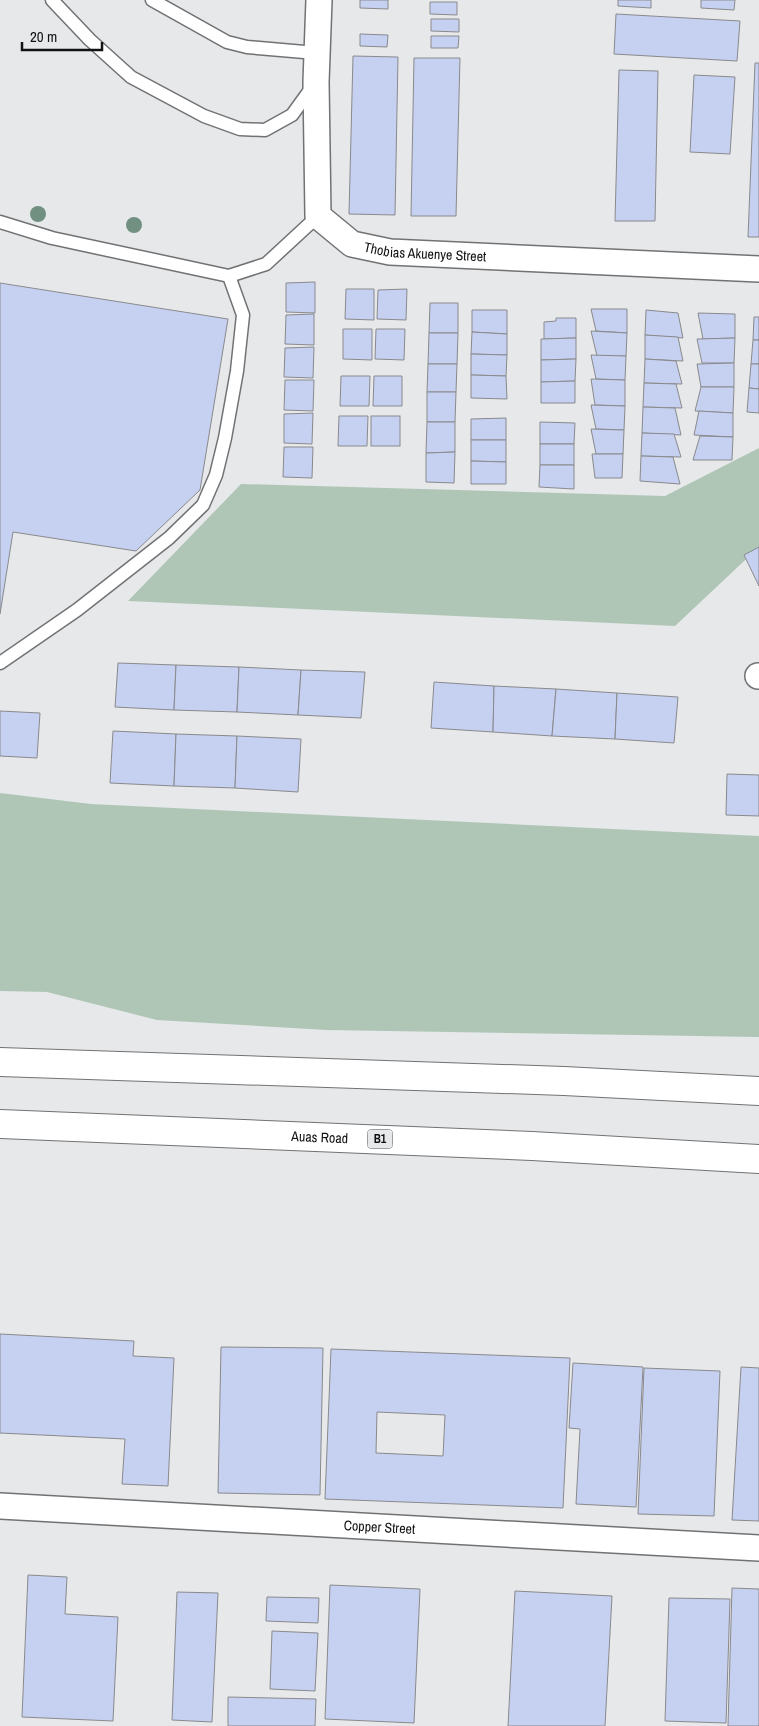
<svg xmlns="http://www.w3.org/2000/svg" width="759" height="1726" font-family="'Archivo Narrow',sans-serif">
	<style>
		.grass { fill: #afc6b7 }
		.building { fill: #c6d0f0; stroke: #898a8d; fill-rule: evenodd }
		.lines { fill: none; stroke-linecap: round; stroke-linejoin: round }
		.service-casing { stroke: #717274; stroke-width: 15 }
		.minor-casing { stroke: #717274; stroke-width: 28 }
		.trunk-casing { stroke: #717274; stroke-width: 30 }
		.service { stroke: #fff; stroke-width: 12 }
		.minor { stroke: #fff; stroke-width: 25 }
		.trunk { stroke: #fff; stroke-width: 28 }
		.tree { fill: #729082 }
		.labels { text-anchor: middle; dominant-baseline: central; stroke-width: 4.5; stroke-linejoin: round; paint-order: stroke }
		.shield { fill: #e7e8ea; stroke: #525254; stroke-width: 1 }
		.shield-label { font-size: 12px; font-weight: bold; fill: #121213 }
		.street-label { font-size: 14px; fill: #121213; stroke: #e7e8ea }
	</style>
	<rect width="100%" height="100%" fill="#e7e8ea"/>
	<g class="grass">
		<polygon points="759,448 759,547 675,626 128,601 241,484 665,496"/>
		<polygon points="0,793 91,804 759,836 759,1037 326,1030 157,1020 47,992 0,991"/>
	</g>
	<g class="building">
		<polygon points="360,0 388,0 388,9 360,8"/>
		<polygon points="618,0 651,0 651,8 618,6"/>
		<polygon points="701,0 735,0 734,10 701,8"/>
		<polygon points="430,2 457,2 457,15 430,14"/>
		<polygon points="616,14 740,21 737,61 614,54"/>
		<polygon points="431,19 459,19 459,32 431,31"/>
		<polygon points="360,34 388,35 387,47 360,46"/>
		<polygon points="431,36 459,36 458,48 431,48"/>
		<polygon points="353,56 398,57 395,215 349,214"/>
		<polygon points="414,58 460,58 456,216 411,216"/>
		<polygon points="755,63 759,63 759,237 748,237"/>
		<polygon points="619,70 658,71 655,221 615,221"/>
		<polygon points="694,75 735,77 730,154 690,152"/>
		<polygon points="315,282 315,313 286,312 286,283"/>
		<polygon points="0,283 228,319 200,490 136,551 13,532 0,614"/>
		<polygon points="346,289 374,289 374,320 345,319"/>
		<polygon points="407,289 406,320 377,319 378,290"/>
		<polygon points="430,303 458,303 458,333 429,333"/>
		<polygon points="591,309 627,309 627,333 596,331"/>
		<polygon points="472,310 507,310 507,334 472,332"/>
		<polygon points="646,310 678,313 683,338 645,335"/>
		<polygon points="698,313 735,314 735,338 703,339"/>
		<polygon points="314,314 314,345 285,344 286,315"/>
		<polygon points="754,317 759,317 759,340 753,340"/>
		<polygon points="556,318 576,318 576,338 544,339 544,322 556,321"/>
		<polygon points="343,329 372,329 372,360 343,359"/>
		<polygon points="376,329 405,329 404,360 375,359"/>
		<polygon points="591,331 627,333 626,356 597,356"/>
		<polygon points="472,332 507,334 507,355 471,354"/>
		<polygon points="429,333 458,333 457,364 428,364"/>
		<polygon points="645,335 678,337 683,361 645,359"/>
		<polygon points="576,338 576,359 541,360 541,339"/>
		<polygon points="735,338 734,363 702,363 697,339"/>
		<polygon points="753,340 759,340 759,364 751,364"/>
		<polygon points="314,347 313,378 284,377 285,348"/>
		<polygon points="471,354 507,355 506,376 471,375"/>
		<polygon points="591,355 626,356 625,380 596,379"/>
		<polygon points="576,359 575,381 541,382 541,360"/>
		<polygon points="645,359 676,361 682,384 644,383"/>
		<polygon points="734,363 734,387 701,387 697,364"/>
		<polygon points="428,364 457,364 456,392 427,392"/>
		<polygon points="751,364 759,364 759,389 749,388"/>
		<polygon points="471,375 506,376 507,399 471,398"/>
		<polygon points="341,376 370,376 369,406 340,406"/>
		<polygon points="374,376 402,376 402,406 373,406"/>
		<polygon points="591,379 625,380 625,406 595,405"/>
		<polygon points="285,380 314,380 313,411 284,410"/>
		<polygon points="575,381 575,403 541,403 541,382"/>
		<polygon points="644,383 676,384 682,408 643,407"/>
		<polygon points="701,387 734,387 733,413 695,411"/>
		<polygon points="749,388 759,389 759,413 747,412"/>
		<polygon points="427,392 456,392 455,422 427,422"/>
		<polygon points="591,405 625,406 624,430 596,429"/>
		<polygon points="643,407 675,408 681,435 642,433"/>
		<polygon points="699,411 733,413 733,437 694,435"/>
		<polygon points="313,413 312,444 284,443 284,414"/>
		<polygon points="339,416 368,416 367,446 338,446"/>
		<rect x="371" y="416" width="29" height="30"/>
		<polygon points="506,418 506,440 471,440 471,419"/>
		<polygon points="427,422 455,422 455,452 426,453"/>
		<polygon points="540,422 575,423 574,444 540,444"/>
		<polygon points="591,429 624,430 623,454 596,454"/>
		<polygon points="642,433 674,434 681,457 641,456"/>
		<polygon points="700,436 733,437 732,460 693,460"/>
		<polygon points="471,440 506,440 506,462 471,461"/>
		<rect x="540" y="444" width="34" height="21"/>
		<polygon points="284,447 313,447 312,478 283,477"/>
		<polygon points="455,452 454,483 426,482 426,453"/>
		<polygon points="592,454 623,454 622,478 595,478"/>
		<polygon points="641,456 673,457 680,484 640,481"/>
		<polygon points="471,461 506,462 506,484 471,484"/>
		<polygon points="540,465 574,465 574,489 539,487"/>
		<polygon points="759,547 759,586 744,555"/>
		<polygon points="118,663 176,665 174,710 115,707"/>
		<polygon points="176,665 239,667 237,712 174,710"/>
		<polygon points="239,667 301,670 298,715 237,712"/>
		<polygon points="301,670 365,672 361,718 298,715"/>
		<polygon points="434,682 494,686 493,732 431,728"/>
		<polygon points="494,686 556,689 552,736 493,732"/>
		<polygon points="556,689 617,693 615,739 552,736"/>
		<polygon points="617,693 678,697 674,743 615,739"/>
		<polygon points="0,711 40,713 37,758 0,756"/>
		<polygon points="113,731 176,734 174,786 110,783"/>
		<polygon points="176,734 237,736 235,788 174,786"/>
		<polygon points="237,736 301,739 298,792 235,788"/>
		<polygon points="727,774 759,775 759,816 726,815"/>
		<polygon points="0,1334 134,1341 133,1356 174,1358 168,1486 122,1484 125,1439 0,1433"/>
		<polygon points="221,1347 323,1348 320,1495 218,1493"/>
		<path d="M331,1349L570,1358L563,1508L325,1499ZM377,1412L445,1415L443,1456L376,1453Z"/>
		<polygon points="573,1363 643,1367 636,1507 576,1504 580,1429 569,1428"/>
		<polygon points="741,1367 759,1368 759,1521 732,1520"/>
		<polygon points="644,1368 720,1371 714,1516 638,1514"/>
		<polygon points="28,1575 67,1577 65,1614 118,1617 113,1721 22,1717"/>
		<polygon points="330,1585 420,1589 414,1723 325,1719"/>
		<polygon points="732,1588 759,1589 759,1726 728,1726"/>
		<polygon points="515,1591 612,1596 605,1726 508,1726"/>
		<polygon points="177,1592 218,1593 212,1722 172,1720"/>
		<polygon points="267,1597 319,1598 318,1623 266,1621"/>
		<polygon points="669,1598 730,1599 726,1723 665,1721"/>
		<polygon points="272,1631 318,1633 315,1691 270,1689"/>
		<polygon points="228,1697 316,1699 315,1726 228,1726"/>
	</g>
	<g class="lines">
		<defs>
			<g id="service">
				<polyline points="52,0 90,40 131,77 204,116 240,129 265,130 292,115 313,86"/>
				<polyline points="152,0 227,42 247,47 316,53"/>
				<polyline points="0,222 52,238 229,276 266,264 318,216"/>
				<polyline points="0,663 77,610 169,538 203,505 216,475 225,438 237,371 243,315 229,276"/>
			</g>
			<g id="minor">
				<path id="s1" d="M319,0L316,82L318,216L352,244L390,252L759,269"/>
				<polyline points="758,676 759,676"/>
				<path id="s2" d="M0,1506L759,1548"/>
			</g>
			<g id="trunk">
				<polyline points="0,1062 564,1081 759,1091"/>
				<path id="s3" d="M0,1124L532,1146L759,1159"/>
			</g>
		</defs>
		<use href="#service" class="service-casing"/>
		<use href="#minor" class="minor-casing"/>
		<use href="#trunk" class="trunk-casing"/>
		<use href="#service" class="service"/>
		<use href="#minor" class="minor"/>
		<use href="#trunk" class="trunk"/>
	</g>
	<g class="tree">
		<circle cx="38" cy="214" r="8"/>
		<circle cx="134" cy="225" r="8"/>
	</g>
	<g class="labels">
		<rect class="shield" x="367.5" y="1129.5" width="25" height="19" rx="4"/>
		<g class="shield-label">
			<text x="380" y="1139">B1</text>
		</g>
		<g class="street-label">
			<text stroke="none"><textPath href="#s1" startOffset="334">Thobias Akuenye Street</textPath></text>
			<text stroke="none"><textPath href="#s3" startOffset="320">Auas Road</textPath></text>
			<text stroke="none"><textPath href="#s2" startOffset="380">Copper Street</textPath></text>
		</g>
	</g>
	<path d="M22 42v8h80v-8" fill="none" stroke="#121213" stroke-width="2.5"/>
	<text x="30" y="42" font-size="15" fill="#121213" stroke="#e7e8ea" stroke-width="4" paint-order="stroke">20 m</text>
</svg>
